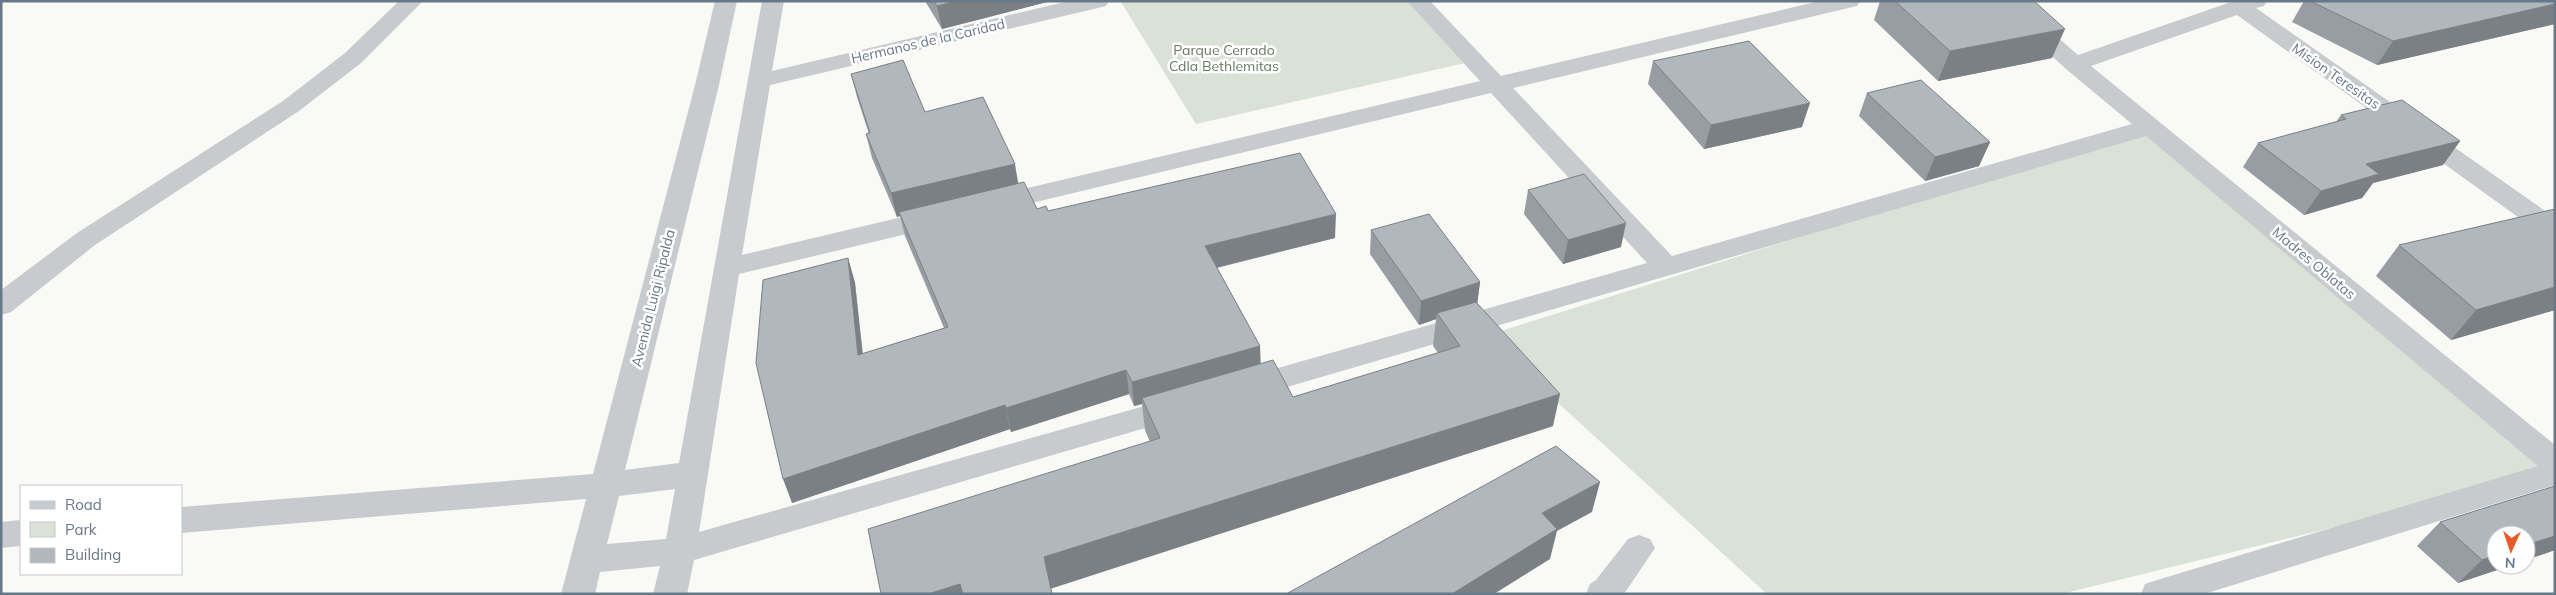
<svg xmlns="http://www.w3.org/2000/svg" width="2556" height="595" font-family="Mulish,sans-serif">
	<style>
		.green { fill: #dae1d7 }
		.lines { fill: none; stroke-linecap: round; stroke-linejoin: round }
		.minor { fill: #c7cbce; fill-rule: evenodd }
		.wall { fill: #979da3 }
		.shaded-wall { fill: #7b8084 }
		.building { fill: #b0b7bd; stroke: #7b8084 }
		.labels { text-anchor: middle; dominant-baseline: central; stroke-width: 5; stroke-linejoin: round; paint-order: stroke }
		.street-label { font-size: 14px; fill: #677888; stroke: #fff }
		.park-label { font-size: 14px; fill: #667a62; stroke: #fff }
	</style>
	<rect width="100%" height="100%" fill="#f9f9f6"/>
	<g class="green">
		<polygon points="1418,1 1474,61 1196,124 1121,2"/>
		<polygon points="2150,127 2555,473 2061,594 1767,594 1485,336"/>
	</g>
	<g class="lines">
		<g class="minor">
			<polygon points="399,1 423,1 361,63 299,111 95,245 11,312 1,315 1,290 77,233 283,101 345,53"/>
			<path d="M715,1H737L719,85L625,470L679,463L762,1H784L772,71L1069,1H1109L1106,6L1098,8L770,85L742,255L940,208L949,211L953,217L949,223L940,226L739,274L699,532L1180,396L1190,399L1195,407L1190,415L694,560L687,594H653L660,566L600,572L595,594H561L586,499L181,533V507L593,474L695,85ZM675,489L666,539L607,544L619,496Z"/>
			<polygon points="1407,1 1430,1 1501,76 1820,1 1860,1 1857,6 1513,88 1672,256 2132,124 2066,69 1992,1 2016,1 2078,55 2234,1 2267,1 2264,6 2256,8 2555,218 2555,240 2546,237 2237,15 2091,66 2555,445 2555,485 2204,594 2141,594 2145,584 2157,580 2538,466 2146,136 1246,399 1236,396 1231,388 1236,380 1647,263 1491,93 994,212 985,210 981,204 985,198 994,196 1480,81"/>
			<polygon points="21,520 21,546 1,548 1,522"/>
			<polygon points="1639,535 1650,539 1655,548 1624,594 1586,594 1590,584 1596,580 1628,539"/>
		</g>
	</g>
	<g class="wall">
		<polygon points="925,1 1051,1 942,29"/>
		<polygon points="1880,1 2034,1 2052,58 1938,81 1874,20"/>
		<polygon points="2304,1 2555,1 2555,24 2377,65 2292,22"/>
		<polygon points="1653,61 1802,127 1704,149 1648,84"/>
		<polygon points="851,74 925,112 1019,183 1037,209 1048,211 1335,238 1217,268 1260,346 1260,364 1293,397 1438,353 1433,346 1436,319 1419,325 1370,254 1371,230 1480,282 1477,303 1553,426 1051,588 881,594 1150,442 1145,430 1142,404 1134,406 1129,394 1011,432 1010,429 792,503 848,258 855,283 863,354 944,328 905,236 900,216 897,217 872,158 866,134 869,134 857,97"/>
		<polygon points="1867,93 1990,142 1979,166 1925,181 1859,116"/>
		<polygon points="2341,115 2460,141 2443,165 2373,183 2362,198 2304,215 2243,167 2258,143 2336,122"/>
		<polygon points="1528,190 1621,247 1563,264 1524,214"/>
		<polygon points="2555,209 2555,310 2451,340 2376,276 2399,245"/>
		<polygon points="2555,486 2555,550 2526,560 2496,565 2512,565 2458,583 2417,546 2440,522"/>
	</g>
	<g class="shaded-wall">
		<polygon points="957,1 1051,1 942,29 937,6"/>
		<polygon points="2555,4 2555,24 2377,65 2393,41"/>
		<polygon points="2065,29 2052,58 1938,81 1950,51"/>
		<polygon points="1810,103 1802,127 1704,149 1711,125"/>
		<polygon points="2460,141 2443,165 2373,183 2362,198 2304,215 2321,191 2366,164"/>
		<polygon points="1990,142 1979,166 1925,181 1935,157"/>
		<polygon points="1015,164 1019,188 899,212 900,216 897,217 891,193"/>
		<polygon points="1336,214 1335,238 1206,270 1205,246"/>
		<polygon points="1626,223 1621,247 1563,264 1568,240"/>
		<polygon points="848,258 855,283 865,380 858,355"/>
		<polygon points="1480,282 1477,306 1437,313 1436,319 1419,325 1421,301"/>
		<polygon points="2555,287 2555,310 2451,340 2476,310"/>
		<polygon points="1260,346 1261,370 1142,398 1142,404 1134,406 1132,382"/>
		<polygon points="1126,370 1129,394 1011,432 1006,408"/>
		<polygon points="1560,394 1553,426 1050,589 1044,557"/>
		<polygon points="1005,405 1010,429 792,503 783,479"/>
		<polygon points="1600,482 1592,512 1557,531 1550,559 1494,594 1452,594 1542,513"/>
		<polygon points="2555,536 2555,550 2526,560 2526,545"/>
		<polygon points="2496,555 2496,565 2512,565 2458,583 2482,560"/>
		<polygon points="960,584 963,594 928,594"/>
	</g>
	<g class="building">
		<polygon points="934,1 957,1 937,6"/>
		<polygon points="1895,1 2034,1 2065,29 1950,51"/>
		<polygon points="2310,1 2555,1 2555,4 2393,41"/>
		<polygon points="1749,41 1810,103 1711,125 1653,61"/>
		<polygon points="903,60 925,112 983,97 1015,164 891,193 866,134 870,133 851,74"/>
		<polygon points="1921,80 1990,142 1935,157 1867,93"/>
		<polygon points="2402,100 2460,141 2366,164 2379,174 2321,191 2258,143 2346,119 2341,115"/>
		<polygon points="1300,153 1336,214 1205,246 1260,346 1132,382 1126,370 1006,408 1005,405 783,479 756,363 763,280 848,258 858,355 948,327 899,212 1024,182 1037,209 1046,206 1048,211"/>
		<polygon points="1584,174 1626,223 1568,240 1528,190"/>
		<polygon points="2555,209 2555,287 2476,310 2399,245"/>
		<polygon points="1429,214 1480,282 1421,301 1371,230"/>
		<polygon points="1476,302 1560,394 1044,557 1052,594 963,594 960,584 928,594 881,594 868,529 1160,438 1142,398 1273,360 1293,397 1460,346 1437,313"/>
		<polygon points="1556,446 1600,482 1542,513 1557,529 1452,594 1286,594"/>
		<polygon points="2555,486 2555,536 2526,545 2526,535 2496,535 2496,555 2482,560 2440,522"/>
	</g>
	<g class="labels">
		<g class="street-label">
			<text transform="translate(928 41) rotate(-13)">Hermanos de la Caridad</text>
			<text transform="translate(2336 76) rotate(35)">Mision Teresitas</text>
			<text transform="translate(2314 263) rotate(40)">Madres Oblatas</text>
			<text transform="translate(653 298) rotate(-76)">Avenida Luigi Ripalda</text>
		</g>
		<g class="park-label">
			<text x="1224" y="50">Parque Cerrado<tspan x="1224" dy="16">Cdla Bethlemitas</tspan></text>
		</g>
	</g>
	<rect width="2556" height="595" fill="none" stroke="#677888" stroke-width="5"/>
	<rect x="20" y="485" width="162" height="90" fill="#ffffff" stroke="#c2c9cf"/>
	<rect x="30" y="501" width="25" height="8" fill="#c7cbce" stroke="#c2c9cf"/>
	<text x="65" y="510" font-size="15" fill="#677888">Road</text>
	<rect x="30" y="522" width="25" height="15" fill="#dae1d7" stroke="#c2c9cf"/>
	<text x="65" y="535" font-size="15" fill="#677888">Park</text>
	<rect x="30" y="548" width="25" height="15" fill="#b0b7bd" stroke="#c2c9cf"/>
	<text x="65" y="560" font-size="15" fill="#677888">Building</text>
	<g transform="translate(2511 550) rotate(183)"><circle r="24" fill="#ffffff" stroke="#c2c9cf"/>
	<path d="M0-4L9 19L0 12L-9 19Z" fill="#e85b28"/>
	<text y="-8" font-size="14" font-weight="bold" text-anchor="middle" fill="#677888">N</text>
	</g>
</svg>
